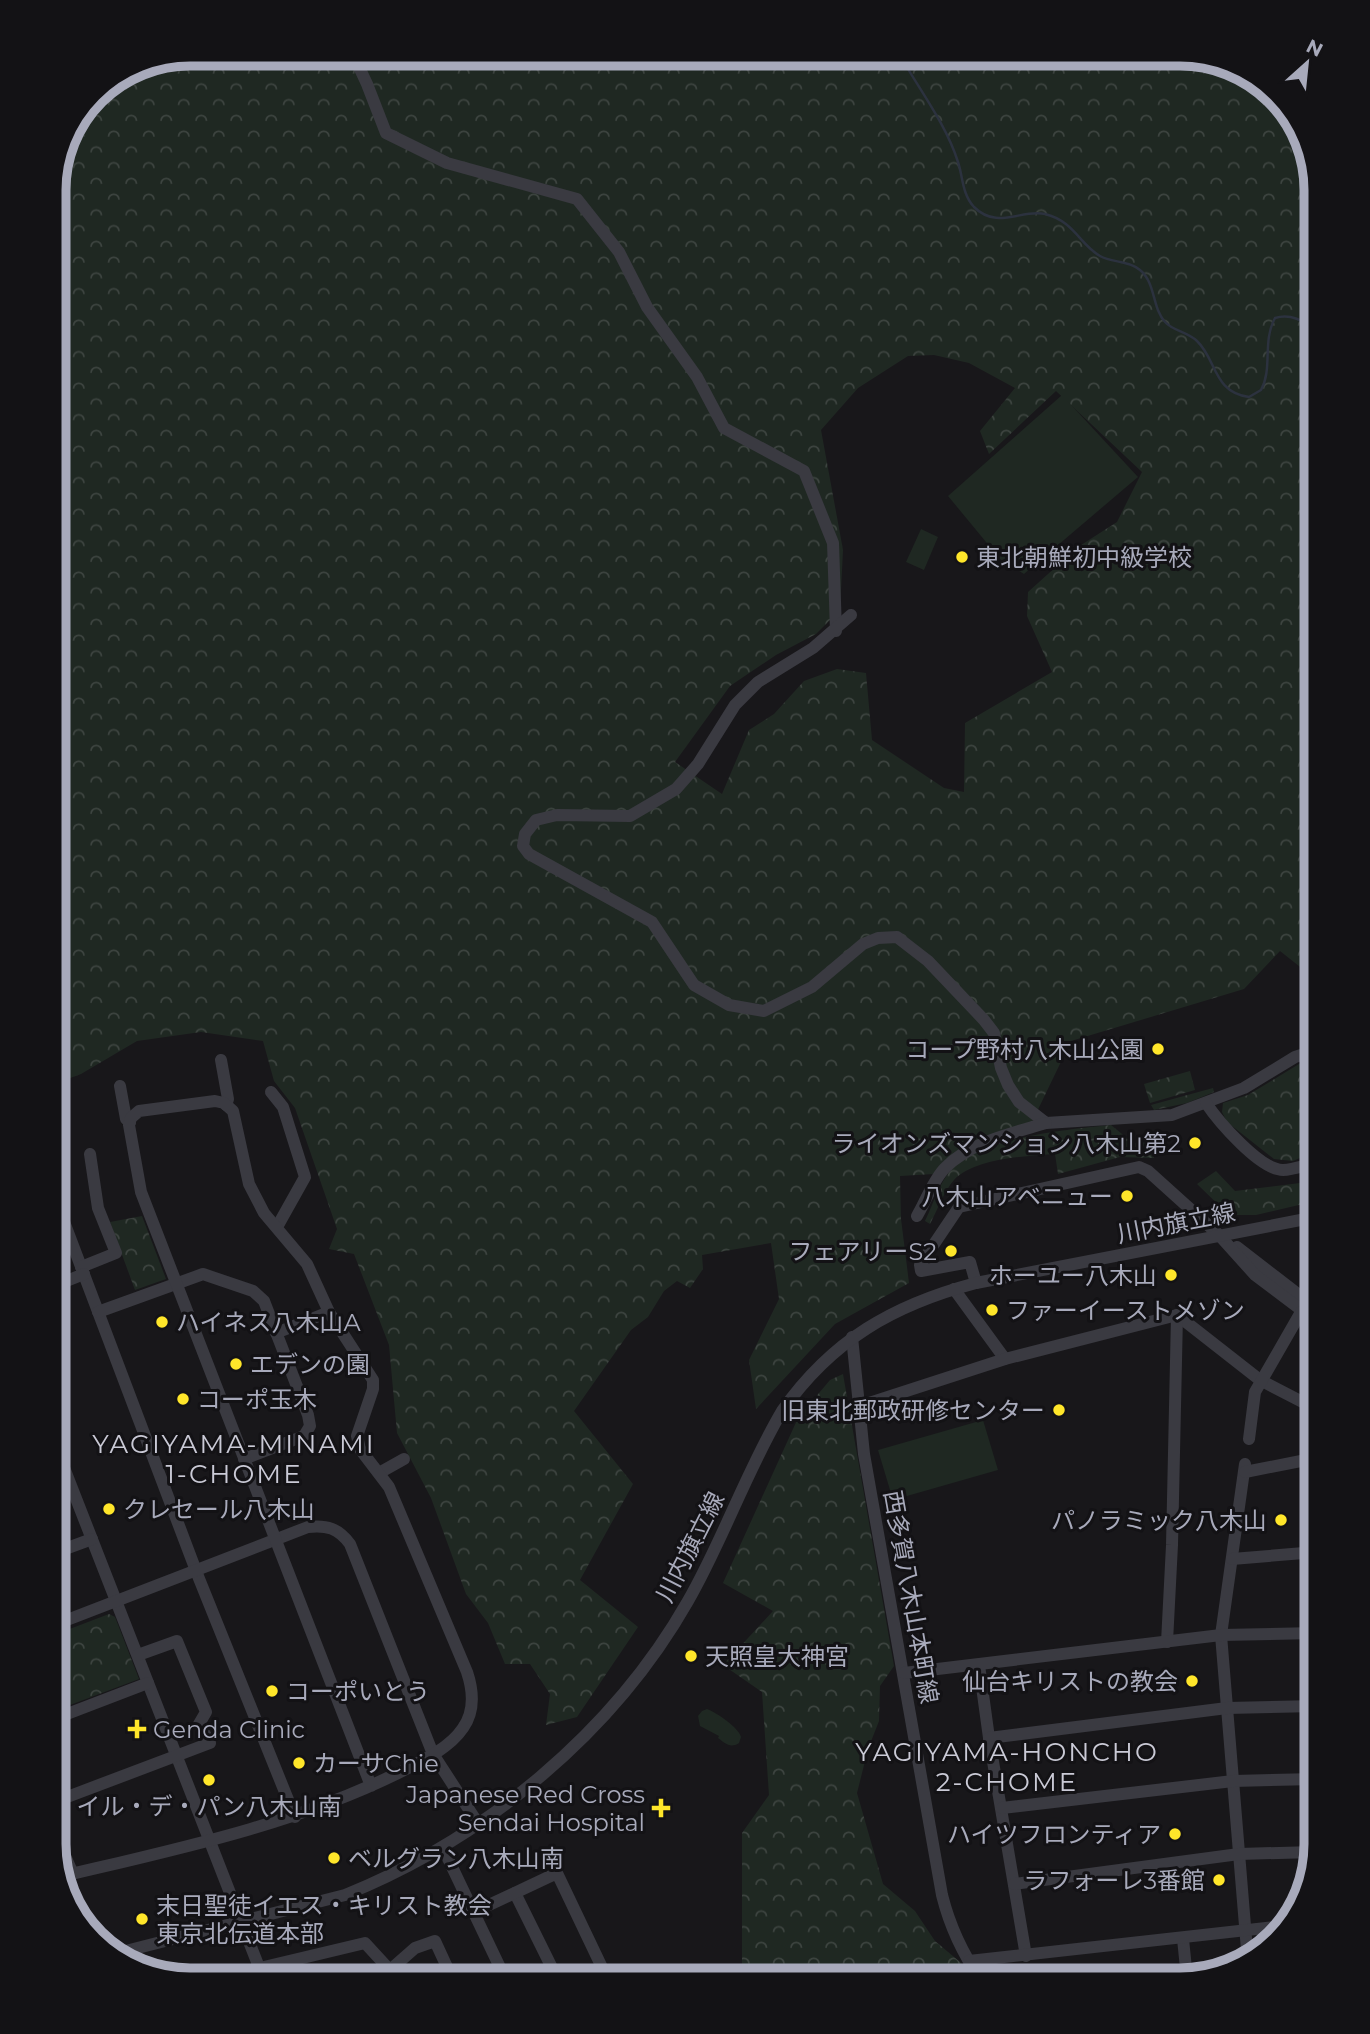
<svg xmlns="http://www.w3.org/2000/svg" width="1370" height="2034" font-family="Montserrat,'Noto Sans JP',sans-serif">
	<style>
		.grass { fill: #1f2822 }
		.forest { fill: url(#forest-crowns); fill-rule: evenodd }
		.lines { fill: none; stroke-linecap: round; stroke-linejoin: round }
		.stream { stroke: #2c323f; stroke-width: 2.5 }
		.minor { stroke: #3a3a41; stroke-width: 12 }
		.poi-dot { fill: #ffe62a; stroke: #131215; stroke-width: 2.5 }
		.labels { text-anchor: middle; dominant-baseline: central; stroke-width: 6; stroke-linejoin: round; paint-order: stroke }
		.poi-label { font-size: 24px; fill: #a8aabb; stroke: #131215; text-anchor: start }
		.street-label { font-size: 24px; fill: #a8aabb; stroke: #131215 }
		.neighbourhood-label { font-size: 26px; letter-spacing: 2px; fill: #cacad6; stroke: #131215 }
		.rim { fill: none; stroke: #a8aabb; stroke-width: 9 }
	</style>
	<defs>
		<pattern id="forest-crowns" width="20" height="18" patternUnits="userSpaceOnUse" patternTransform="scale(1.75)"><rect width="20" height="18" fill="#1f2822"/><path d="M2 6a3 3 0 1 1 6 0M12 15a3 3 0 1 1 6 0" fill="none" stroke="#3d4440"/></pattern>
	</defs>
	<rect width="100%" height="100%" fill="#18171a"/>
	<g class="grass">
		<polygon points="1062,395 1138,477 1024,574 1000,559 948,496"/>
		<polygon points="921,529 938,537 924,570 906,562"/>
		<polygon points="983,1420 998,1470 893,1500 878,1450"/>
		<path d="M707,1709C716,1712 739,1728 741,1737L739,1743C730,1749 725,1743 718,1738L719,1736L700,1726L698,1716L702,1711Z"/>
	</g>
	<g class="forest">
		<path d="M190,54L1188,55L1248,73L1298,123L1316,190V923L1309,934L1316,940V1003L1304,970L1280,951L1244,989L1071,1041L1031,1124C996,1135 956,1142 934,1174L900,1176L901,1219L909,1283L835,1324L756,1409L749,1360L779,1299L771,1243L702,1255L703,1269L690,1288L677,1281L664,1291L648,1317L631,1330L574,1411L633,1484L580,1580L638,1627L577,1717L546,1725L550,1694L530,1664H505L488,1623L466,1594L431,1498L397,1433L389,1345L354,1254L329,1249L337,1229L295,1108L274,1081L263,1041L201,1032L137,1041L81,1074L54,1084L55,182L65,138L94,94L139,64ZM934,355L969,363L1015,388L980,431L989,454L1056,391L1142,472L1117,522L1078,547L1028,592L1027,616L1052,672L965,723L964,792L944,788L872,740L866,673L837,669L804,681L774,714L749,730L722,794L675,762L730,686L776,655L816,634L840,610L843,550L821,430L858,388L908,356Z"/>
		<polygon points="1316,1060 1316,1151 1293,1161 1274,1159 1227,1122 1222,1112 1223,1103 1248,1095 1299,1064"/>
		<polygon points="1190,1071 1195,1090 1150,1103 1144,1084"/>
		<polygon points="1213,1088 1214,1092 1187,1103 1154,1110 1151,1105"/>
		<path d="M1111,1125L1133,1143L1155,1142L1154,1158L1120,1157L1058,1174L1055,1154C1027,1156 975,1158 954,1180C944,1191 937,1211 930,1224L925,1221C934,1203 940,1179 956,1165C988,1137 1070,1129 1111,1125Z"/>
		<polygon points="1216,1171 1235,1191 1316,1181 1316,1201 1256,1215 1229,1215 1197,1184"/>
		<polygon points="142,1216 166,1279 135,1290 110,1222"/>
		<polygon points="843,1374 894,1666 880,1686 879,1721 868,1749 857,1793 883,1884 915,1911 935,1941 960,1962 976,1980 742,1980 742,1833 769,1795 762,1692 723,1665 773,1611 723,1583 798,1418 830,1380"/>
		<polygon points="109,1614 115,1617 139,1679 54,1711 54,1635"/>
	</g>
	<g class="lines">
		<path class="stream" d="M899,54C919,89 946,124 958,162C963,177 962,194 974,207C997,230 1021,209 1045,214C1074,221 1080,245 1100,256C1112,263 1128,260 1140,270C1156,283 1152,308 1165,322C1173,331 1188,332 1197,341C1217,360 1213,392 1249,397L1261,390C1273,368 1262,342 1275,318C1291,313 1303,321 1316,330"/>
		<g class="minor">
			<polyline points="353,54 367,84 386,133 447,163 577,199 619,252 647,307 697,377 724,428 804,471 833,543 836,631"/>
			<polyline points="851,615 813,648 758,682 735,705 698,764 676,789 630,816 557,815 536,820 525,834 523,846 529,854 652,922 694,985 729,1005 764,1011 812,987 863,944 878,938 897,937 928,961 984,1020 994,1033 1001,1068 1008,1085 1019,1102 1046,1123 1172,1115 1244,1088 1295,1057 1316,1050"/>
			<polyline points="221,1060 228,1099 226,1105"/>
			<polyline points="120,1086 126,1119 130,1122"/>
			<polyline points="271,1092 283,1107 305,1177 277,1227"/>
			<path d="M1206,1103C1218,1121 1260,1170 1283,1170C1294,1170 1305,1165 1316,1163"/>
			<polyline points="54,1180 63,1219 198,1576 295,1817"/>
			<path d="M917,1216C926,1201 933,1180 945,1168C970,1142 1013,1133 1046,1123"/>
			<polyline points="1237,1247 1316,1308"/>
			<polyline points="81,1267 116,1253 98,1208 90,1154"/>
			<polyline points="976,1283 970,1262 921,1271 920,1265 959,1207 1139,1167 1148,1171 1219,1235 1255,1275 1316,1321"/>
			<polyline points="54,1286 84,1274"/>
			<polyline points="954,1289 1005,1359"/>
			<polyline points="98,1312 203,1274 253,1291 264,1301 308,1415 310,1426 304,1436 244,1459"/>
			<polyline points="276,1333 329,1312"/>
			<path d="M852,1337L864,1454L942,1895C950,1927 962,1953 981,1980"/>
			<polyline points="857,1407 1005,1359 1177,1315 1260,1380 1316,1409"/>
			<polyline points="1249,1439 1255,1392 1301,1312"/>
			<polyline points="54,1442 264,1980"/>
			<polyline points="1245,1464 1221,1635 1248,1962"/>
			<polyline points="1245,1472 1316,1458"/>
			<polyline points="379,1473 404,1459"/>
			<polyline points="54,1553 92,1539"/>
			<polyline points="1232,1559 1316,1552"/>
			<path d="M54,1625L308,1527C327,1525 338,1528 350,1544L433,1754L479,1825"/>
			<polyline points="1167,1642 1172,1545 1177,1315"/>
			<polyline points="979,1665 989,1738 1026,1956"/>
			<polyline points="904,1673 1221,1635 1316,1633"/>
			<polyline points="54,1719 148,1683"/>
			<polyline points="989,1738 1227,1708 1316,1706"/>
			<polyline points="54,1802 210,1743 199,1724 206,1712 177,1641 138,1655"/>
			<polyline points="1002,1808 1233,1781 1316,1779"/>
			<polyline points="54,1831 73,1874"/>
			<polyline points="443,1848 506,1980"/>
			<path d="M63,1876C177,1849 292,1825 398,1773C420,1762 449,1749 463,1728C475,1711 473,1690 467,1672L389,1487L360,1449L357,1436L373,1389V1380L329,1312L307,1264L264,1213L249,1184L233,1111L224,1103L215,1101L139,1111L131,1118L129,1125L141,1192L371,1786"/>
			<polyline points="1014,1884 1239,1854 1314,1852"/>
			<polyline points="515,1893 558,1980"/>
			<polyline points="474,1912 557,1873 608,1980"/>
			<polyline points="1183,1939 1187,1978"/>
			<path d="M114,1954L345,1895C484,1839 613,1733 688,1601C723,1540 746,1472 782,1411C832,1340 893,1305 976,1283L1316,1217"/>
			<polyline points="969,1961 1283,1926"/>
			<polyline points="390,1970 415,1948 435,1941 453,1980"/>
			<polyline points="214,1979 365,1943 399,1980"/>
		</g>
	</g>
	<g class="poi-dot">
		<circle cx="962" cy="557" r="7"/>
		<circle cx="1158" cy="1049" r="7"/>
		<circle cx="1195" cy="1143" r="7"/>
		<circle cx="1127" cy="1196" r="7"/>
		<circle cx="951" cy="1251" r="7"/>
		<circle cx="1171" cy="1275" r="7"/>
		<circle cx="992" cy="1310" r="7"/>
		<circle cx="162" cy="1322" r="7"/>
		<circle cx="236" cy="1364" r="7"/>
		<circle cx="183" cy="1399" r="7"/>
		<circle cx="1059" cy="1410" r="7"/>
		<circle cx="109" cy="1509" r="7"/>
		<circle cx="1281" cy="1520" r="7"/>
		<circle cx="691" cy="1656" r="7"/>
		<circle cx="1192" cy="1681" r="7"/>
		<circle cx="272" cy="1691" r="7"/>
		<path d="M133.5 1718.5h7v7h7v7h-7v7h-7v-7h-7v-7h7z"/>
		<circle cx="299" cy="1763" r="7"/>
		<circle cx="209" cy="1780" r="7"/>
		<path d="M657.5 1797.5h7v7h7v7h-7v7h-7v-7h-7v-7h7z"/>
		<circle cx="1175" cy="1834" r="7"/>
		<circle cx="334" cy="1858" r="7"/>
		<circle cx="1219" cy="1880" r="7"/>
		<circle cx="142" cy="1919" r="7"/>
	</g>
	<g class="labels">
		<g class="poi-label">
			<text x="976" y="557">東北朝鮮初中級学校</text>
			<text x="1144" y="1049" text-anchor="end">コープ野村八木山公園</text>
			<text x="1181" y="1143" text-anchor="end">ライオンズマンション八木山第2</text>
			<text x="1113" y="1196" text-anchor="end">八木山アベニュー</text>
			<text x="937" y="1251" text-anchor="end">フェアリーS2</text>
			<text x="1157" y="1275" text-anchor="end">ホーユー八木山</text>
			<text x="1006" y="1310">ファーイーストメゾン</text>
			<text x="176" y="1322">ハイネス八木山A</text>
			<text x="250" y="1364">エデンの園</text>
			<text x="197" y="1399">コーポ玉木</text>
			<text x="1045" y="1410" text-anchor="end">旧東北郵政研修センター</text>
			<text x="123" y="1509">クレセール八木山</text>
			<text x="1267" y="1520" text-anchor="end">パノラミック八木山</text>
			<text x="705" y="1656">天照皇大神宮</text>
			<text x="1178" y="1681" text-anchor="end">仙台キリストの教会</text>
			<text x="286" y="1691">コーポいとう</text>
			<text x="153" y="1729">Genda Clinic</text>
			<text x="313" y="1763">カーサChie</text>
			<text x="645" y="1794" text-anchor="end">Japanese Red Cross<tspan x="645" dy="28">Sendai Hospital</tspan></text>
			<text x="209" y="1806" text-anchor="middle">イル・デ・パン八木山南</text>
			<text x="1161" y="1834" text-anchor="end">ハイツフロンティア</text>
			<text x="348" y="1858">ベルグラン八木山南</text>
			<text x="1205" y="1880" text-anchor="end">ラフォーレ3番館</text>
			<text x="156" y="1905">末日聖徒イエス・キリスト教会<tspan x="156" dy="28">東京北伝道本部</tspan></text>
		</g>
		<g class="street-label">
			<text transform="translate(1176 1223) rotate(-11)">川内旗立線</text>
			<text transform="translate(690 1547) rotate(-63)">川内旗立線</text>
			<text transform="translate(911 1597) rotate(80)">西多賀八木山本町線</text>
		</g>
		<g class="neighbourhood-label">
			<text x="234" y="1444">YAGIYAMA-MINAMI<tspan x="234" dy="30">1-CHOME</tspan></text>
			<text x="1007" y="1752">YAGIYAMA-HONCHO<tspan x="1007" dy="30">2-CHOME</tspan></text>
		</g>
	</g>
	<path d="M0 0H1370V2034H0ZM190 66H1180A124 124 0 0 1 1304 190V1844A124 124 0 0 1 1180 1968H190A124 124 0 0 1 66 1844V190A124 124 0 0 1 190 66Z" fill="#131215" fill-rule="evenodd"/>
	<path class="rim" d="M190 66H1180A124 124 0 0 1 1304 190V1844A124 124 0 0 1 1180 1968H190A124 124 0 0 1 66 1844V190A124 124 0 0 1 190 66Z"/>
	<g transform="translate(1307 63) rotate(27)" stroke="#131215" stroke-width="5" paint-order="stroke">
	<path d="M0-5L12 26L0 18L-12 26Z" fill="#a8aabb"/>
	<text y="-10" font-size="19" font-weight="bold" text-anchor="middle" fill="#a8aabb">N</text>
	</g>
</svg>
